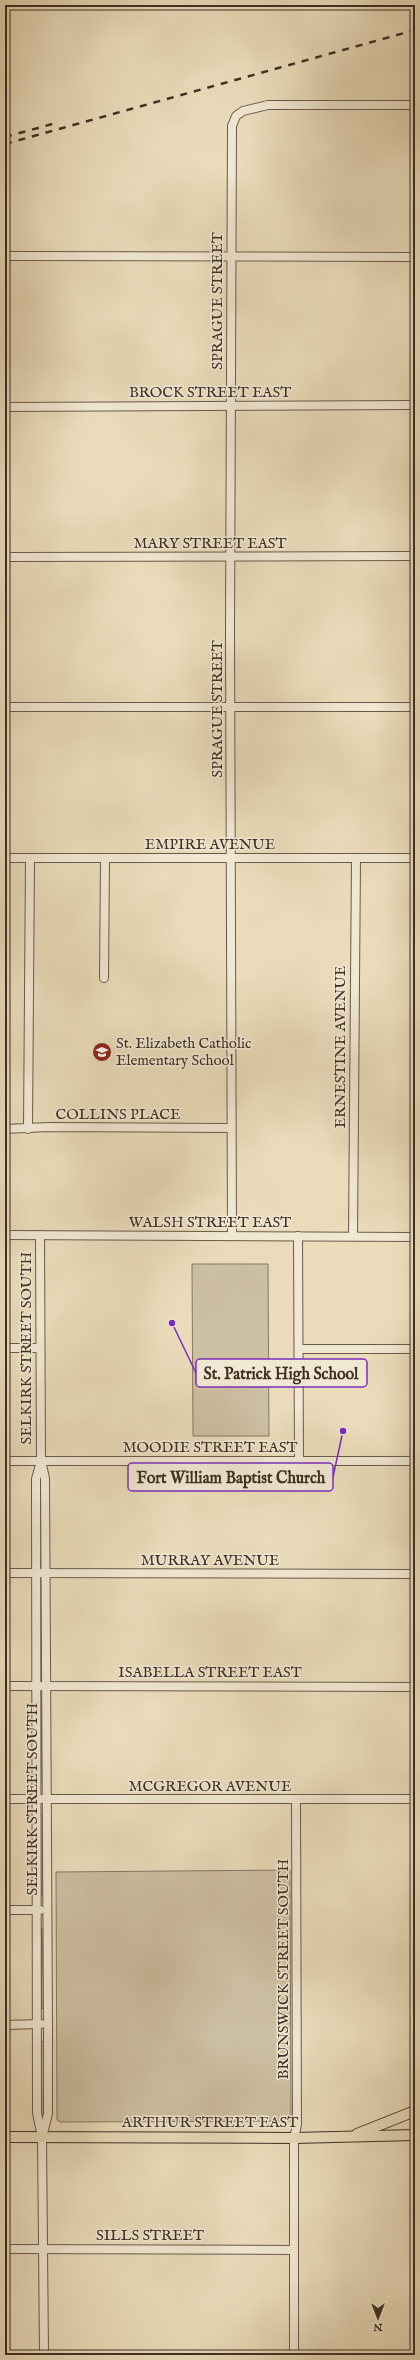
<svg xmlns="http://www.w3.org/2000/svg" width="420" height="2360" font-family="'IM FELL English',serif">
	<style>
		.green { fill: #cdbfa2; stroke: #867764 }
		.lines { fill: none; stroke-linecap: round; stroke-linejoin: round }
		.minor-casing { stroke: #6a5a4a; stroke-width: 10 }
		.major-casing { stroke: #3f2f25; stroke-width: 12 }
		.minor { stroke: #f1e8d3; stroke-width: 8 }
		.major { stroke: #eadcbb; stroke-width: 10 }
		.rail { stroke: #3f2f25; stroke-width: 2.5; stroke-dasharray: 7 7; stroke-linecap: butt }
		.labels { text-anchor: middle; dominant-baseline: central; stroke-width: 3; stroke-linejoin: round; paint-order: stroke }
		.street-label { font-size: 15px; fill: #3f2f25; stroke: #f1e8d3 }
		.poi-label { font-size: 15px; fill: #3f2f25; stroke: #f1e8d3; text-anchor: start }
		.leader { fill: none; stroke: #7b2cbf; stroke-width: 1.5 }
		.callout-dot { fill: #7b2cbf; stroke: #f1e8d3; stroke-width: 1.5 }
		.callout { fill: #f1e8d3; stroke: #7b2cbf; stroke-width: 1.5 }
		.callout-label { font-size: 16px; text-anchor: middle; font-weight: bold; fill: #3f2f25 }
	</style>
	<rect width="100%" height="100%" fill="#eadcbb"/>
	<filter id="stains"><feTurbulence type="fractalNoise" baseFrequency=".005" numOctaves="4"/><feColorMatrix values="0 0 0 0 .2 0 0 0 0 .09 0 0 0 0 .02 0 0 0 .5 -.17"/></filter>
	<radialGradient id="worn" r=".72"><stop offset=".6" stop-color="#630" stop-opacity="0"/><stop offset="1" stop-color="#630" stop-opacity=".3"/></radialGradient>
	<g class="green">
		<polygon points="192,1264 268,1264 269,1436 193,1436"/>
		<polygon points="40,1703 42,1703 41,1783 40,1782"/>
		<polygon points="43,1815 43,1895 41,1896 40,1816"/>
		<polygon points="290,1870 291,2121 60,2122 57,2120 56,1872"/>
		<polygon points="42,1928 44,2007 42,2009 41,1929"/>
		<polygon points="43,2041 44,2043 43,2120 41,2120 41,2043"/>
	</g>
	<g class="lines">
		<defs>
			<g id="minor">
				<polyline points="5,256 415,257"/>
				<polyline points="5,407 415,405"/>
				<polyline points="5,557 415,556"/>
				<polyline points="5,707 415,707"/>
				<polyline points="5,858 415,858"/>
				<polyline points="104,978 105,858"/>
				<polyline points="5,1129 49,1127 231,1128"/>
				<polyline points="28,1129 30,858"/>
				<polyline points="5,1235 415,1237"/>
				<polyline points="40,1235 41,1461 45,1478 48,2024 48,2114 42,2137"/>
				<polyline points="232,1236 230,630 232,126 236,116 243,111 268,105 415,105"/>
				<polyline points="298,1236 299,1461"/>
				<polyline points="353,1236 356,858"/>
				<polyline points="5,1348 40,1348"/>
				<polyline points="299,1349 415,1349"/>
				<polyline points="5,1461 415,1461"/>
				<polyline points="41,1461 36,1479 37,2113 42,2137 44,2355"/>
				<polyline points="5,1573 415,1574"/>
				<polyline points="5,1686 415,1687"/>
				<polyline points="5,1799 415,1799"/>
				<polyline points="5,1910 40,1910"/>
				<polyline points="5,2025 41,2024"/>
				<polyline points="5,2249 294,2250"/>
				<polyline points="294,2355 294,2138 297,2125 296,1800"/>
			</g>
			<g id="major">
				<polyline points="357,2134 415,2111"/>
				<polyline points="5,2137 294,2138 415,2135"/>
			</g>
		</defs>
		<use href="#minor" class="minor-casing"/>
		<use href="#major" class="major-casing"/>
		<use href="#minor" class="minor"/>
		<use href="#major" class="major"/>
		<g class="rail">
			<polyline points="5,137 56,123"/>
			<polyline points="5,144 415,30"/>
		</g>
	</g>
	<defs>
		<symbol id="school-disc" viewBox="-11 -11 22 22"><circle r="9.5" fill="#8f2418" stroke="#f1e8d3"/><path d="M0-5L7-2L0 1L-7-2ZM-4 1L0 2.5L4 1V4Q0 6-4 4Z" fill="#fff"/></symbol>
	</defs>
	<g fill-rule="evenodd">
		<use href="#school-disc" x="91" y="1041" width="22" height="22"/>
	</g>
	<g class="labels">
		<g class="street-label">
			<text transform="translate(217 301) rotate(-90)">SPRAGUE STREET</text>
			<text x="210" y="392">BROCK STREET EAST</text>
			<text x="210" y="543">MARY STREET EAST</text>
			<text transform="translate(217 709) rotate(-90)">SPRAGUE STREET</text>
			<text x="210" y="844">EMPIRE AVENUE</text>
			<text transform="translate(340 1047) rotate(-90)">ERNESTINE AVENUE</text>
			<text x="118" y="1114">COLLINS PLACE</text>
			<text x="210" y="1222">WALSH STREET EAST</text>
			<text transform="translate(26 1348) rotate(-90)">SELKIRK STREET SOUTH</text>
			<text x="210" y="1447">MOODIE STREET EAST</text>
			<text x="210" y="1560">MURRAY AVENUE</text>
			<text x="210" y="1672">ISABELLA STREET EAST</text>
			<text x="210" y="1786">MCGREGOR AVENUE</text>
			<text transform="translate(32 1799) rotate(-90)">SELKIRK STREET SOUTH</text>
			<text transform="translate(283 1969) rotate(-90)">BRUNSWICK STREET SOUTH</text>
			<text x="210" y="2122">ARTHUR STREET EAST</text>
			<text x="150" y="2235">SILLS STREET</text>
		</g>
		<g class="poi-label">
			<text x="116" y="1043">St. Elizabeth Catholic<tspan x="116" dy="17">Elementary School</tspan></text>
		</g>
	</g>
	<path class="leader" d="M172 1323L196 1373M343 1431L333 1477"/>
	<g class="callout-dot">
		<circle cx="172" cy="1323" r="4"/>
		<circle cx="343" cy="1431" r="4"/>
	</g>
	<g class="callout">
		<rect x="196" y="1359" width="171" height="28" rx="4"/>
		<rect x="128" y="1463" width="205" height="28" rx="4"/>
	</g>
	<g class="callout-label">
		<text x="281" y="1379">St. Patrick High School</text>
		<text x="231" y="1483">Fort William Baptist Church</text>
	</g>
	<rect width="420" height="2360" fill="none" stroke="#eadcbb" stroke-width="20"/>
	<rect x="6" y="6" width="408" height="2348" fill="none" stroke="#3f2f25" stroke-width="2"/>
	<rect x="10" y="10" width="400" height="2340" fill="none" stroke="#3f2f25"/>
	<g transform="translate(378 2318) rotate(180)" stroke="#f1e8d3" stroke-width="3" paint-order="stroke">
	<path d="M0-3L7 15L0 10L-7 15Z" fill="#3f2f25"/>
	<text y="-6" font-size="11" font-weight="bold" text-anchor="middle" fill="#3f2f25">N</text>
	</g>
	<rect width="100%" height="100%" filter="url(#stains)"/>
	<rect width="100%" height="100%" fill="url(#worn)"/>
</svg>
